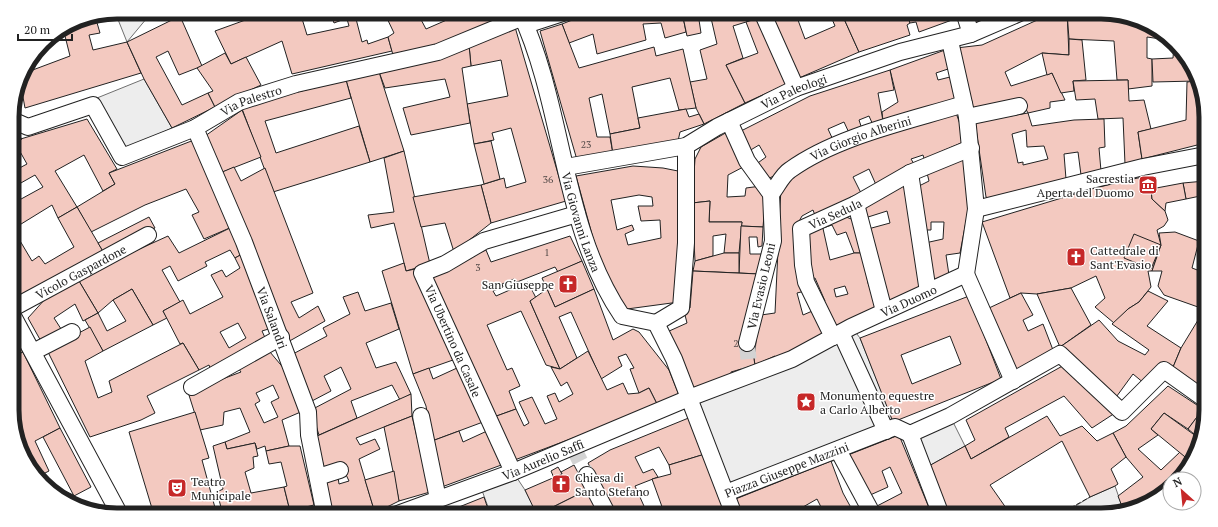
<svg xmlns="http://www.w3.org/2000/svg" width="1218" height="527" font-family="'PT Serif',serif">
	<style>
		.green { fill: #eee; stroke: #6f6f6f }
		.parking { fill: #ededed; stroke: #6f6f6f }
		.building { fill: #f3c9c0; stroke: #222; fill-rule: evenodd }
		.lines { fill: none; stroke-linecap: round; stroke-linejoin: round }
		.street-tunnel { stroke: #d3d3d3; stroke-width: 16; stroke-dasharray: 16 8; stroke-linecap: butt }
		.street-casing { stroke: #222; stroke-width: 18 }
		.street { stroke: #fff; stroke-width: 16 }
		.fence { stroke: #222; stroke-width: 1; stroke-dasharray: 5 2; stroke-linecap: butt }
		.wall { stroke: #222; stroke-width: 2 }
		.labels { text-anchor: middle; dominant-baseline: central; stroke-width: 3; stroke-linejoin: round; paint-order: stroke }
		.number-label { font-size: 10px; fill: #564c4a }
		.street-label { font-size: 12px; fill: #222; stroke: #fff }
		.poi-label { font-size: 12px; fill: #222; stroke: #fff; text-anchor: start }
		.rim { fill: none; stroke: #222; stroke-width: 5 }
	</style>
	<rect width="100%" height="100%" fill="#fff"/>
	<polygon class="green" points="115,12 168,12 147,18 127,42"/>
	<g class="parking">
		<polygon points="144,79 172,128 126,149 97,98"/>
		<polygon points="850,325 860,338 899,435 728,502 686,399"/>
		<polygon points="950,416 965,446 927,467 910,434"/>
		<polygon points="513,472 525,490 538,515 491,515 480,485"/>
		<polygon points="1115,486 1123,509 1108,515 1061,515 1090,497"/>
	</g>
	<g class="building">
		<polygon points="261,12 300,12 307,35 349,26 347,19 355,15 362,42 367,40 368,44 388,37 392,51 292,74 282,41 231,64 215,31 262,14"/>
		<polygon points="330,12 354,12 355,15 334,23"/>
		<polygon points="384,12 417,12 426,29 465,12 509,12 510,14 429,50 393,55 388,37 394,33"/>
		<polygon points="604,12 682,12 686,32 665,38 661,23 643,24 646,40 597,54 593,34 569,43 562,24 585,15"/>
		<polygon points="682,12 756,12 759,18 733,26 743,58 726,65 745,103 704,124 696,108 690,82 707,79 700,50 717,44 711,18 699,20 701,33 687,36"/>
		<polygon points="771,12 795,12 805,39 835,26 829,12 841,12 859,52 799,78"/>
		<polygon points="868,12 906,12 910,23 907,25 910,35 859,52 845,21"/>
		<polygon points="906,12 950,12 952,20 919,32 916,22 910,23"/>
		<polygon points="970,12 1002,12 981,21 973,23"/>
		<polygon points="1055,12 1067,12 1069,55 1042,53 1005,72 1011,86 1052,73 1065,100 1050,102 1050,108 1028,113 1020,98 971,112 956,48 982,45"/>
		<polygon points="1067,12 1101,12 1141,20 1168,40 1147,37 1147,58 1152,59 1152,86 1128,89 1128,80 1117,80 1114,41 1069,39"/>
		<polygon points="95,16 100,33 89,35 93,50 127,42 141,73 25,108 20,81 22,74 70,56 63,28 77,20"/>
		<polygon points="180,16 202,66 179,75 168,51 156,57 182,105 208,93 215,107 172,128 144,79 127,42"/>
		<polygon points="759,18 787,84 745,103 726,65 758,53 746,22"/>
		<polygon points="562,24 579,68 654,47 656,56 683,49 696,108 679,110 670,78 632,87 640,128 610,134 602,94 589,98 597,137 610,137 613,154 577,160 540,31"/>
		<polygon points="515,27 566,201 491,223 481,185 504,178 506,188 526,182 511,128 492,133 494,140 474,144 467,104 508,96 501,60 471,66 469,45"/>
		<polygon points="1069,39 1082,40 1086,80 1073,81 1074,91 1061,93 1052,73 1047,75 1042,53 1069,55"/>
		<polygon points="469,45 471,66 462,68 470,123 411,135 403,108 450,97 445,79 385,88 379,72"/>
		<polygon points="1174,45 1184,53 1196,81 1153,82 1152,59 1173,58"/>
		<polygon points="945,50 951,68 936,73 938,80 954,76 959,99 883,121 882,112 898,102 890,70"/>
		<polygon points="225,53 231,64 246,57 261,85 215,107 208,93 213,91 197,68"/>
		<polygon points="890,70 894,90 878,93 883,121 873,125 869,116 859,120 862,129 850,135 844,122 828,129 834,142 768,179 755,165 766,157 759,145 749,151 739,132 810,96"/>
		<polygon points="379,72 404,151 370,162 346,80"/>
		<polygon points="346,80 351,98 265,121 276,153 359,126 370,162 273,192 241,106"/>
		<polygon points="1128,80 1129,101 1144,100 1151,129 1138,132 1142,159 1125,164 1123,118 1098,119 1095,99 1076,100 1073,81"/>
		<polygon points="1196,81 1205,103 1205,143 1142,159 1138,132 1186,120 1187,82"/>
		<polygon points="16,96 17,109 12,109"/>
		<polygon points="686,109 689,117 699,114 704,124 680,132 678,141 613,154 610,134 640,128 638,118"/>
		<polygon points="242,110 261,157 220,173 205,136"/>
		<polygon points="955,110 966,141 938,153 925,162 923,155 911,159 916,167 877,187 869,169 853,177 862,195 816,218 813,210 802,216 797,225 805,291 797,293 803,315 817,309 829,334 776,360 775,356 755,365 753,353 755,352 757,330 761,315 775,313 781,187 824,154"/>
		<path d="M1028,113L1032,126L1074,120L1104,119L1105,147L1099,148L1101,171L1081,175L1078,152L1064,154L1066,179L991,200L986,197L975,122ZM1026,130L1027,147L1044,146L1048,159L1023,165V162L1018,163L1012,134Z"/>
		<polygon points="87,119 117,169 109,173 115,184 103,191 84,155 55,171 77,207 58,218 52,205 13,229 12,204 43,187 35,175 12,188 12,172 27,164 14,141"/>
		<polygon points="729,131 747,165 728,175 727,197 745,196 746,188 761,186 766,193 763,227 741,226 742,222 709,222 710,201 692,203 695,159 701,147"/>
		<polygon points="194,140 232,227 204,239 192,215 199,212 186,189 145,205 91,232 77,207 115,184 109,173"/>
		<polygon points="491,141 500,179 484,184 474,144"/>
		<polygon points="404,151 430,264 406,271 394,223 371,228 368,215 394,212 384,158"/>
		<polygon points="965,156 969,206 960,253 946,255 949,275 930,283 925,243 943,239 944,222 931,222 931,230 924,230 919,186 929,181 926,169"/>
		<path d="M633,166L663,168L678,171L679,302L627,309L609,282L593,238L576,176ZM639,195L652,197L653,206H638L641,221L660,220L661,238L628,245L625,234L634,230L632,225L617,230L611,200Z"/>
		<polygon points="234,167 241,181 265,168 313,293 291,302 299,318 318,306 325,321 286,343 220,173"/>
		<polygon points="1142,177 1144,184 1148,183 1151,189 1152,199 1165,211 1168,220 1164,226 1157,230 1161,245 1152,271 1148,271 1151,287 1139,302 1128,309 1114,323 1095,307 1105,298 1096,276 1071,288 1037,294 1021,293 1010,298 982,222 1095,188"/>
		<polygon points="908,180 923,288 888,307 868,229 890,223 887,211 865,218 863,208"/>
		<polygon points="1205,181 1205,195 1186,199 1183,183"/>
		<polygon points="1183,183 1186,199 1166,203 1165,211 1152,199 1151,189"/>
		<polygon points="481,185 491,223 454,252 445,223 421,227 413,197"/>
		<polygon points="710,201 709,222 742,222 739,253 724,253 726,234 713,236 713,256 695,261 692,203"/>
		<polygon points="77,207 104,253 13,299 13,229 32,261 39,256 45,264 74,247 58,218"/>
		<polygon points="149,217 155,228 104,253 98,243"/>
		<polygon points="846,217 854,220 863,253 854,253 846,232 837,235 832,225 823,228 822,224"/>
		<path d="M822,224L830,260L854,253H863L868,283L878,311L833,334L821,305L825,301L815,278L810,279L803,233ZM845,286L848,294L836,297L834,289Z"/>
		<polygon points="741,226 763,227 762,246 758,247 757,237 749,237 750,254 762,254 759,274 739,273"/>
		<polygon points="232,227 244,253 235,258 230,250 205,262 207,266 178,281 170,266 162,270 180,302 163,311 167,318 153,325 132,289 113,300 98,313 76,276 100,267 168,236 179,253"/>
		<polygon points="1175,232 1199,241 1192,268 1200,271 1199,277 1206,279 1206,297 1203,296 1198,307 1164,295 1158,286 1162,271 1152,271 1161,245 1159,233"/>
		<polygon points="1134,234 1161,245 1151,269 1124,258"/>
		<polygon points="570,236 582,261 558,272 555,267 517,282 514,279 502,284 503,287 493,291 496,296 528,282 536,298 530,301 560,369 546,365 521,311 487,325 507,370 512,368 520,386 509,391 516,409 491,418 428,277 486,250 491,262"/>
		<polygon points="1206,247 1206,279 1199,277"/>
		<path d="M244,253L275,327L262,331L267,342L211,370L209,365L199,370L183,343L180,344L163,311L183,300L190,314L223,297L211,275L222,270L226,277L240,268L235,258ZM238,323L246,338L229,348L220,332Z"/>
		<polygon points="724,253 739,253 739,273 693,271 695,261"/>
		<polygon points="582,261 594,289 555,307 542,278"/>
		<polygon points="404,263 406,271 415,269 453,360 413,374 382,271"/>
		<polygon points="693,271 759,274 743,356 753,353 755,365 731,372 731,375 691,389 667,332 687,323 684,311 690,308"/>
		<polygon points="76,276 98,313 83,321 75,304 54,318 63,332 42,343 28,318 55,288"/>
		<polygon points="1071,288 1091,325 1060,347 1037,294"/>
		<polygon points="132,289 153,325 103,351 85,320 98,313 107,331 126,321 113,300"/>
		<polygon points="547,289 555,307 594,289 613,340 633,329 639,332 669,370 679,395 658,406 649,388 639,393 630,369 634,368 626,354 618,357 622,366 601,379 571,312 559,317 577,358 560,369 530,301"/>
		<polygon points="1148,291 1168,301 1147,326 1181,348 1171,372 1145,384 1133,374 1114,400 1060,347 1099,320 1118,341 1145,355 1149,350 1112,324 1128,309 1139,302"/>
		<polygon points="358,292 365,311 391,303 399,329 366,343 376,368 396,362 411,394 400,400 392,385 351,401 357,418 319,435 311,410 351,389 341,367 324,376 331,391 310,402 291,355 327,336 323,328 350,314 343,297"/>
		<polygon points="1021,293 1033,315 1023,320 1028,331 1043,324 1053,350 1016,372 989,308"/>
		<path d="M969,296L1001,379L893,422L860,338ZM950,336L961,364L912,384L901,355Z"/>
		<polygon points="1206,307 1206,397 1171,372 1181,348"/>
		<polygon points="90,327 103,351 85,361 98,398 112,392 109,381 183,343 199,370 147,396 155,413 141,420 90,437 47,350"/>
		<polygon points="13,333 23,352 13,357"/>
		<polygon points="588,351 607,390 623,383 628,394 639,393 649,388 658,406 512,461 491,418 516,409 524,426 529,423 519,402 532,397 545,424 557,419 547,396 555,393 559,402 573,394 567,382 561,386 551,367 560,369"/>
		<polygon points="23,352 60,428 35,441 49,471 37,477 34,474 13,424 13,357"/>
		<path d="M270,352L291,377L303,411L282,420L289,446L266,451L265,446L257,449L255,443L227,449L225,442L250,432L240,408L224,412L223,425L200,430L188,392L241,372L238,368ZM273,385L279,398L271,402L278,417L264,423L255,404L260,401L256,393Z"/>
		<polygon points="1066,364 1115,413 1092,428 1064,396 1005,428 1009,437 971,459 965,446 975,440 966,420"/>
		<polygon points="429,368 433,379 457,368 483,422 432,441 426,406 413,374"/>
		<polygon points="1168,386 1203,409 1188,429 1164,413 1151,429 1158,435 1138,449 1161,470 1180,452 1190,461 1176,479 1170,479 1170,486 1160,495 1123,509 1118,496 1143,477 1126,457 1113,433 1126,426"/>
		<polygon points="411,394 412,416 356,438 360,445 375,439 380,449 359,459 375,513 368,515 330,515 324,480 338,477 339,484 349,481 340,462 325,470 315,437"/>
		<polygon points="1203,409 1206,411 1200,439 1188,429"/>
		<polygon points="195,412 209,458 202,460 217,515 154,515 129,432"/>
		<polygon points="1164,413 1200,439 1198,450 1190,461 1151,429"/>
		<polygon points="412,416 430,492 399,501 384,427"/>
		<polygon points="1047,416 1060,436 1082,426 1097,441 1113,433 1126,457 1111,469 1118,484 1115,486 1090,497 1062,441 990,485 1011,515 960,515 958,511 950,515 946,515 927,467 965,446 971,459"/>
		<polygon points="691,417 705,454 669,465 659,447 635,457 643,473 653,469 658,477 635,486 648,515 613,515 588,463 610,450"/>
		<polygon points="60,428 91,487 74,496 43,437"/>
		<polygon points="459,431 463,442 487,431 504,464 439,488 432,441"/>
		<polygon points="899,435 932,515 884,515 877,506 902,493 890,467 882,471 888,487 868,496 848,455"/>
		<polygon points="225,442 227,449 255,443 258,456 253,457 254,468 245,472 251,493 284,487 290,511 274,515 223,515 217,492 223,489 213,446"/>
		<polygon points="289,446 300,446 314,505 290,511 284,487 287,486 281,462 269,464 266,451"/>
		<polygon points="705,454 728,515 704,515 703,512 696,515 665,515 652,479 671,474 669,465"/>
		<polygon points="831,461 843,493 855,515 825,515 817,499 789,515 739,515 733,500"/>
		<polygon points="574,465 587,490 537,515 525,490 562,474 561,472"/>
		<polygon points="558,467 562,474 554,478 551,471"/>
		<polygon points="394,471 399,501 375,513 365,480"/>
		<polygon points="587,490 602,515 537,515"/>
		<polygon points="484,497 490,515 439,515"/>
	</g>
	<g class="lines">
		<g class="street-tunnel">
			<polyline points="747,343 750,374"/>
			<polyline points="573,447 587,475"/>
		</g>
		<defs>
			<g id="street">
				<path id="s1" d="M520,12C565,109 561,226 622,316L656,323L674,359L734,515"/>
				<polyline points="762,12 796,88"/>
				<polyline points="964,12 971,34"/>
				<polyline points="526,25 566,12"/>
				<polyline points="950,41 967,117 976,209 966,274"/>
				<polyline points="967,117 1019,106"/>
				<path id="s2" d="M12,120L28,127L93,105L122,157L195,128L239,102L296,84L438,52L523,17"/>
				<polyline points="729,121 747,161 771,194 773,241 747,343"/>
				<path id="s3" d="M195,128L244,242L308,412L309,435L325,515"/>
				<path id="s4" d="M566,167L686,146L717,127L796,88L900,52L971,34L1022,12"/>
				<polyline points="910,173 928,292"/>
				<path id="s5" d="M771,194C777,187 782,175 790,170C837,136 909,121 964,104"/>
				<polyline points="856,204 884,311"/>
				<polyline points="976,209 1143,167 1205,155"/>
				<polyline points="966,274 1013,381"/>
				<path id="s6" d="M13,308L148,235"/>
				<polyline points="13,316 120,515"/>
				<polyline points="656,323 681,308 686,243 686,146"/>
				<polyline points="841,333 886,431"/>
				<path id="s7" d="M833,337L806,282L803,265L801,229L856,204L910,173L971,148"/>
				<polyline points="33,352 72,332"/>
				<polyline points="192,387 281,337"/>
				<polyline points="421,416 438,499"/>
				<polyline points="910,434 950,416 1060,354 1122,412 1164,370 1206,400"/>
				<polyline points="910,434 941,515"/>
				<polyline points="838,450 873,515"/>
				<polyline points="513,472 422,273 445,264 484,241 577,214"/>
				<polyline points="587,475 608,515"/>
				<polyline points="318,477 340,470"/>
				<path id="s8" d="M726,493L895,427L910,434"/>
				<path id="s9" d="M395,515L513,472L689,398L792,359L851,327L966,274"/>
			</g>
		</defs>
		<use href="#street" class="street-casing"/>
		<use href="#street" class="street"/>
		<polyline class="fence" points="1058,515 1090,497"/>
		<g class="wall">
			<polyline points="15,130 21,139"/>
			<polyline points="45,483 74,496"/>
		</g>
	</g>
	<defs>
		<symbol id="museum-square" viewBox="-11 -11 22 22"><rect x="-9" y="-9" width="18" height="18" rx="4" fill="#c62828" stroke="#fff"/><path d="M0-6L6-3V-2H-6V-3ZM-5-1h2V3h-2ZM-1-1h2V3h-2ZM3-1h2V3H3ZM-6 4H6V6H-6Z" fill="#fff"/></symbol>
		<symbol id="church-square" viewBox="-11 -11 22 22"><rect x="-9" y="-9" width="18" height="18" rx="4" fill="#c62828" stroke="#fff"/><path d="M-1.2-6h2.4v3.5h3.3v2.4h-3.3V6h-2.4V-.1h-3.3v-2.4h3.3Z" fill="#fff"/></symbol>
		<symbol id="sight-square" viewBox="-11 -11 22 22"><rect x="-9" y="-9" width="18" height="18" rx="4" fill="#c62828" stroke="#fff"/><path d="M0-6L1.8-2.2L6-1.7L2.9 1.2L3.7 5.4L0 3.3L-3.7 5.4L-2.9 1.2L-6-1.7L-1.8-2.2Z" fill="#fff"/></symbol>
		<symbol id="theatre-square" viewBox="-11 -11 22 22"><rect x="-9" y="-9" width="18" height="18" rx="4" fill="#c62828" stroke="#fff"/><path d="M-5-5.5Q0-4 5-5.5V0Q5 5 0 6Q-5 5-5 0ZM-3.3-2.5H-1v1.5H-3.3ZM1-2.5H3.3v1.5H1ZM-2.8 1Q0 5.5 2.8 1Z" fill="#fff"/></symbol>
	</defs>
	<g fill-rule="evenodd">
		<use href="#museum-square" x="1137" y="174" width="22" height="22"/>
		<use href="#church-square" x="1065" y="246" width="22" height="22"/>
		<use href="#church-square" x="557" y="273" width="22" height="22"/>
		<use href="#sight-square" x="795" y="391" width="22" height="22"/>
		<use href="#church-square" x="550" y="473" width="22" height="22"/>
		<use href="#theatre-square" x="166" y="477" width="22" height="22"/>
	</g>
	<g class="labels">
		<g class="number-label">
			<text x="586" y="144">23</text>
			<text x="548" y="179">36</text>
			<text x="547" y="252">1</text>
			<text x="478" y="267">3</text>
			<text x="736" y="343">2</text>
		</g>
		<g class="street-label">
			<text stroke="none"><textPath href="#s4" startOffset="243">Via Paleologi</textPath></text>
			<text stroke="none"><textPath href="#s2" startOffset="287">Via Palestro</textPath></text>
			<text stroke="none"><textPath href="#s5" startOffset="109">Via Giorgio Alberini</textPath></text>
			<text stroke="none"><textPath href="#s7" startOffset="152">Via Sedula</textPath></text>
			<text stroke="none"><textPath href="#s1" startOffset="219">Via Giovanni Lanza</textPath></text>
			<text stroke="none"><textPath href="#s6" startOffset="77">Vicolo Gaspardone</textPath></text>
			<text transform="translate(761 286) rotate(-77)">Via Evasio Leoni</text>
			<text stroke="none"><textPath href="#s9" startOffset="557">Via Duomo</textPath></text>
			<text stroke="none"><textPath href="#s3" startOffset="205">Via Salandri</textPath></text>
			<text transform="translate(453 341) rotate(66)">Via Ubertino da Casale</text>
			<text stroke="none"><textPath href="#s9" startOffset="158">Via Aurelio Saffi</textPath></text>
			<text stroke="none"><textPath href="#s8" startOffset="65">Piazza Giuseppe Mazzini</textPath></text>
		</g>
		<g class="poi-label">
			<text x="1134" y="178" text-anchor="end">Sacrestia<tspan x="1134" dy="14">Aperta del Duomo</tspan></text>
			<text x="1090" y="250">Cattedrale di<tspan x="1090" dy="14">Sant'Evasio</tspan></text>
			<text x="554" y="284" text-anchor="end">San Giuseppe</text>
			<text x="820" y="395">Monumento equestre<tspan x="820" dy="14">a Carlo Alberto</tspan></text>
			<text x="575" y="477">Chiesa di<tspan x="575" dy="14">Santo Stefano</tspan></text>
			<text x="191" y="481">Teatro<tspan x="191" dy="14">Municipale</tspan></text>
		</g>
	</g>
	<path d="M0 0H1218V527H0ZM117 19H1101A98 98 0 0 1 1199 117V410A98 98 0 0 1 1101 508H117A98 98 0 0 1 19 410V117A98 98 0 0 1 117 19Z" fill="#fff" fill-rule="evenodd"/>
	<path class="rim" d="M117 19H1101A98 98 0 0 1 1199 117V410A98 98 0 0 1 1101 508H117A98 98 0 0 1 19 410V117A98 98 0 0 1 117 19Z"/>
	<g transform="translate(1182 491) rotate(333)"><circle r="19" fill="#ffffff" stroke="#a7a7a7"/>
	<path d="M0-3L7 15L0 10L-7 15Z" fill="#c62828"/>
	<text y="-6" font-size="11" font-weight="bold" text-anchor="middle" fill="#222222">N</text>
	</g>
	<path d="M18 34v6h54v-6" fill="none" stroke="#222222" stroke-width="2"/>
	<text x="24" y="34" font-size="12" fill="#222222" stroke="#ffffff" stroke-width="3" paint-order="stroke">20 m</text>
</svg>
